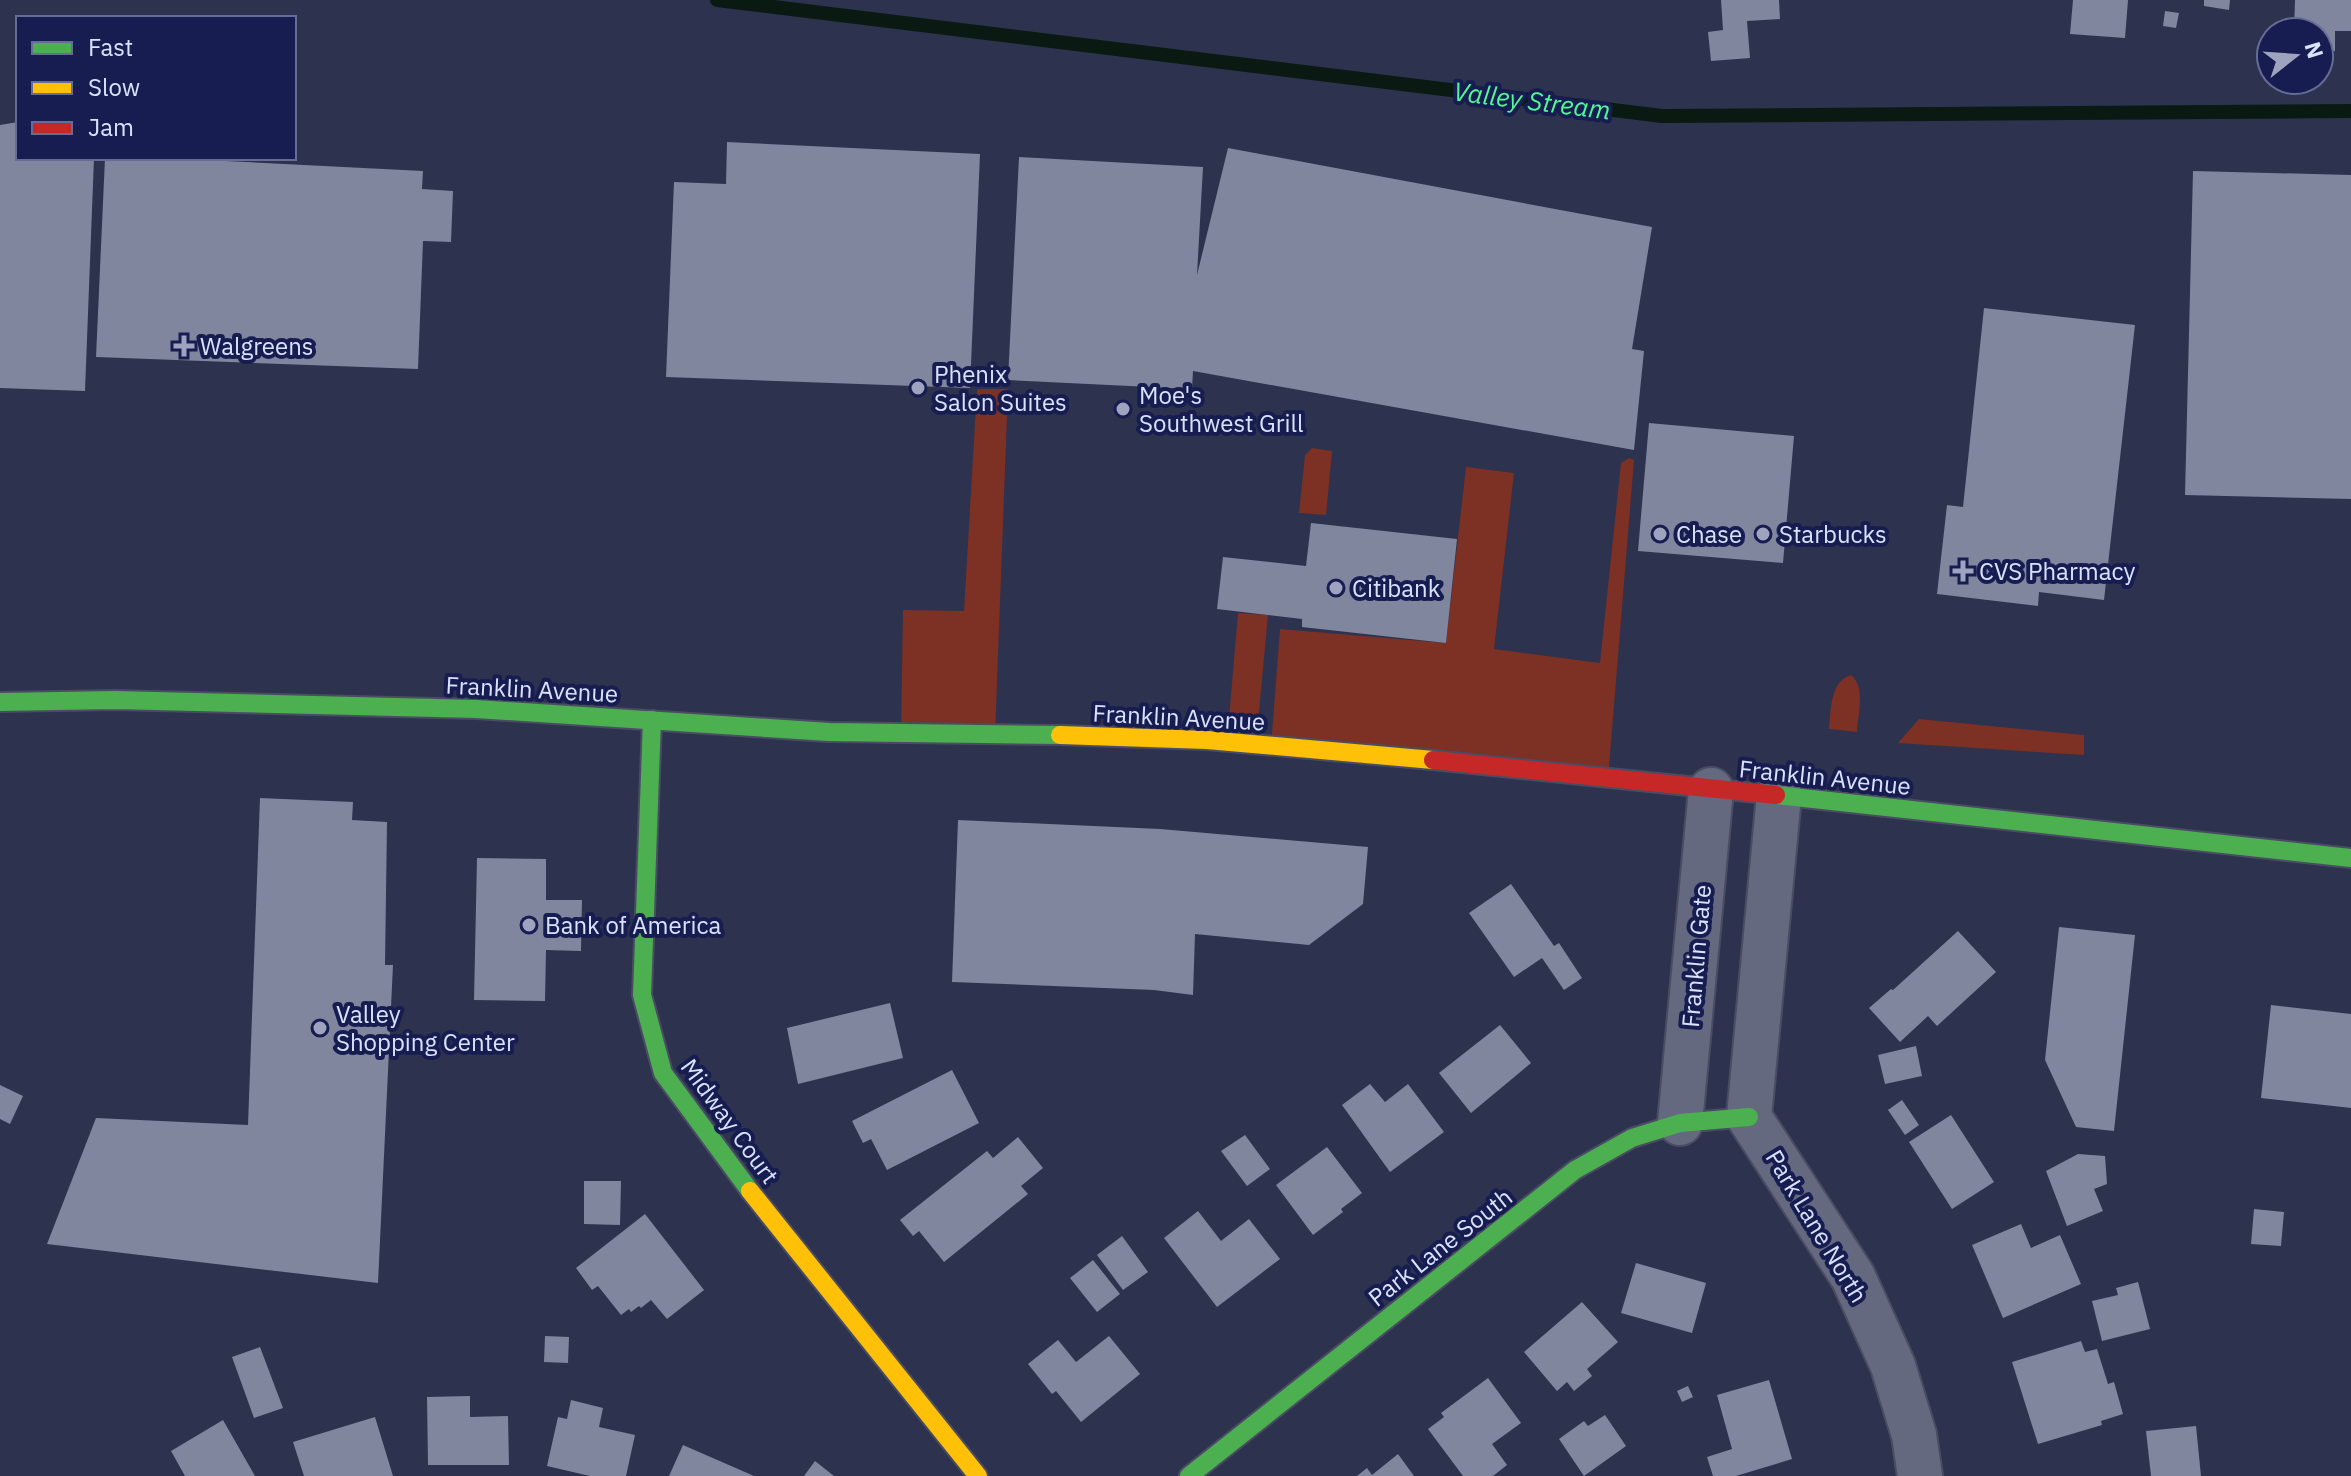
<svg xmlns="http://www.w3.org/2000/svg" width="2351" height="1476" font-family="'IBM Plex Sans',sans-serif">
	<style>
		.green { fill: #7d3024 }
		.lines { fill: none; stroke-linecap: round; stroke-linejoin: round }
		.stream { stroke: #0a1a13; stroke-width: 14 }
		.building { fill: #81869f }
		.street-casing { stroke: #494c63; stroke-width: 48 }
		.fast-casing { stroke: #494c63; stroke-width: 22 }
		.slow-casing { stroke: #494c63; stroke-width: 22 }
		.jam-casing { stroke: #494c63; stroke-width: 22 }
		.street { stroke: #64697f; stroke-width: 44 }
		.fast { stroke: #4caf50; stroke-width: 18 }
		.slow { stroke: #ffc107; stroke-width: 18 }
		.jam { stroke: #c62828; stroke-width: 18 }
		.poi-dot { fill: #9ea4c0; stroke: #171d50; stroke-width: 3 }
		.labels { text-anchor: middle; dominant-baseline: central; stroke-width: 8; stroke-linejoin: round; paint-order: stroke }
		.poi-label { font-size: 24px; fill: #dbe2fd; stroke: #171d50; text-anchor: start }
		.street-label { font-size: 24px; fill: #dbe2fd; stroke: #171d50 }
		.water-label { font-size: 26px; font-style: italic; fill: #50f996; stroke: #171d50 }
	</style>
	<rect width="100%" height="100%" fill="#2d324e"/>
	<g class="green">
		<polygon points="977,389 1008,389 995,735 901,733 903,610 964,611"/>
		<polygon points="1312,448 1332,451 1326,515 1299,513 1305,455"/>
		<polygon points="1629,458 1634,460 1608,779 1271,746 1280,629 1446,643 1466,467 1514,473 1494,649 1600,663 1621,463"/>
		<polygon points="1238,613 1268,615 1256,744 1227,742"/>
		<path d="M1851,675C1866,687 1858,714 1857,732L1829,729C1831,710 1830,681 1851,675Z"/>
		<polygon points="1919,719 2084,735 2084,755 1898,743"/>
	</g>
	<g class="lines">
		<polyline class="stream" points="717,0 1662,116 2351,111"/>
	</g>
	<g class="building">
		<polygon points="1721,0 1779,0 1780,19 1747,21 1750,58 1711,61 1708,32 1723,30"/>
		<polygon points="2073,0 2128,0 2125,38 2070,34"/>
		<polygon points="2204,0 2230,0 2229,10 2204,6"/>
		<polygon points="2295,0 2351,0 2351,31 2335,31 2335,51 2319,51 2319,32 2294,31"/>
		<polygon points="2165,11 2179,13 2176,28 2163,26"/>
		<polygon points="18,122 18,158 94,158 85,391 0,388 0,125"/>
		<polygon points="727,142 980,154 970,388 666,377 674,182 726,184"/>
		<polygon points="1228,148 1652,227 1632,349 1644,351 1634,450 1193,371 1192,389 1008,380 1019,157 1203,167 1197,275"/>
		<polygon points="105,158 166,158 423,171 422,189 453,191 451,242 423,241 418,369 96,357"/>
		<polygon points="2193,171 2351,175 2351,499 2185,495"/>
		<polygon points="1984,308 2135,325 2104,600 2039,592 2038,606 1937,594 1947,505 1963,507"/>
		<polygon points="1649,423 1794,436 1783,563 1638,551"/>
		<polygon points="1311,523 1457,539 1446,643 1302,627 1302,619 1217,609 1223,557 1306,566"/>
		<polygon points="260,798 353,802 352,820 387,822 385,965 393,965 378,1283 47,1244 96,1118 248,1125"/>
		<polygon points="958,820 1160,829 1368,847 1363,904 1309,945 1195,934 1193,995 1154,990 952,982"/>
		<polygon points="477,858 546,859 546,900 582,900 581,951 546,950 545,1001 474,1000"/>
		<polygon points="1511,884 1554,946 1559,943 1582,978 1564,990 1542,958 1514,977 1469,913"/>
		<polygon points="2059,927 2135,935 2114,1131 2076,1127 2045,1060"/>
		<polygon points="1958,931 1996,972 1937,1026 1928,1016 1900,1042 1869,1008 1891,989 1893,990"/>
		<polygon points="890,1003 903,1058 798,1084 787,1028"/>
		<polygon points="2271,1005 2351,1014 2351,1108 2261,1098"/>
		<polygon points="1500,1025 1531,1063 1471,1113 1439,1073"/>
		<polygon points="1916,1046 1922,1076 1885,1084 1878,1055"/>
		<polygon points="952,1070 979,1123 887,1170 871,1139 863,1143 852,1121"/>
		<polygon points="1370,1084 1385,1102 1408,1084 1444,1132 1390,1172 1342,1105"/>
		<polygon points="0,1085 23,1096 10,1124 0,1119"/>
		<polygon points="1902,1100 1919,1125 1905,1135 1888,1110"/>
		<polygon points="1951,1115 1994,1182 1952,1209 1909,1142"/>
		<polygon points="1245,1135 1270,1169 1247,1186 1221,1151"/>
		<polygon points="1018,1137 1043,1168 1021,1186 1028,1194 944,1262 919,1231 913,1236 900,1220 987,1151 993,1158"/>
		<polygon points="1327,1147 1362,1193 1341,1209 1343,1212 1313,1235 1276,1185"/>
		<polygon points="2078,1154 2105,1156 2107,1184 2094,1189 2103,1211 2067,1226 2046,1171"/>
		<polygon points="584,1181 621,1181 620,1225 584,1224"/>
		<polygon points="2254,1209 2284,1212 2281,1246 2251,1244"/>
		<polygon points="1198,1211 1221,1241 1249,1219 1280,1259 1217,1307 1164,1238"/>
		<polygon points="645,1214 704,1290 667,1319 651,1300 641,1308 639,1306 631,1312 629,1309 621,1315 598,1286 592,1290 576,1268"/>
		<polygon points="2021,1224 2031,1248 2060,1235 2081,1284 2003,1318 1972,1245"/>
		<polygon points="1122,1236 1148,1272 1123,1290 1097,1255"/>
		<polygon points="1093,1260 1120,1294 1097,1312 1070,1278"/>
		<polygon points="1636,1263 1706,1283 1692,1333 1621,1313"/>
		<polygon points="2138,1282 2150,1329 2102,1341 2092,1301 2118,1295 2116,1288"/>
		<polygon points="1582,1302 1618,1342 1587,1369 1592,1376 1574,1391 1567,1382 1557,1391 1524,1352"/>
		<polygon points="545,1336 569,1337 568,1363 544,1362"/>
		<polygon points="1109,1336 1140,1374 1081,1422 1056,1391 1052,1394 1028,1364 1058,1340 1076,1362"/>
		<polygon points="2081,1341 2085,1352 2097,1349 2108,1384 2114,1382 2123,1414 2101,1421 2102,1425 2038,1444 2012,1362"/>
		<polygon points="260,1347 283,1408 254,1418 232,1357"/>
		<polygon points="1488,1378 1521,1423 1492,1444 1507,1465 1493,1476 1463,1476 1428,1429 1444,1417 1441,1413"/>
		<polygon points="1769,1380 1792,1459 1736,1476 1713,1476 1707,1457 1732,1449 1717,1395"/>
		<polygon points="1688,1386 1693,1397 1682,1402 1677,1391"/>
		<polygon points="470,1396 470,1417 508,1416 509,1465 428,1465 427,1397"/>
		<polygon points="571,1400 603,1408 599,1427 635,1435 626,1476 590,1476 547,1466 558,1417 567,1419"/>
		<polygon points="1605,1415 1626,1446 1584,1476 1559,1439 1584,1421 1588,1426"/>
		<polygon points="375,1417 393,1476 304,1476 293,1442"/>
		<polygon points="223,1420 255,1476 185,1476 171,1451"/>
		<polygon points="2196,1426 2201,1476 2151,1476 2146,1431"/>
		<polygon points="683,1445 754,1476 669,1476"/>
		<polygon points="1398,1454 1414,1476 1357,1476 1367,1468 1372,1475"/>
		<polygon points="815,1461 834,1476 804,1476"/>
	</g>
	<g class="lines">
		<defs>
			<g id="street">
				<polyline points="1779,795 1749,1117 1853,1277 1893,1366 1914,1435 1920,1476"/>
				<polyline points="1680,1123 1711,790"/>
			</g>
			<g id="fast">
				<polyline points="0,702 115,700 476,709 829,732 1060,735"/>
				<polyline points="652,720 642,995 663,1073 750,1191"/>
				<polyline points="1776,795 2351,858"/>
				<polyline points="1189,1476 1575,1170 1632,1138 1680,1123 1749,1117"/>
			</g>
			<g id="slow">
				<polyline points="1060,735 1207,740 1433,760"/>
				<polyline points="750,1191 978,1476"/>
			</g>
			<polyline id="jam" points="1433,760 1776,795"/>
		</defs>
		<use href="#street" class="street-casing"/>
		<use href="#fast" class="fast-casing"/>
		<use href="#slow" class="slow-casing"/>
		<use href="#jam" class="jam-casing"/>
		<use href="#street" class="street"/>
		<use href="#fast" class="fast"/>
		<use href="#slow" class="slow"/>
		<use href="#jam" class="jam"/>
	</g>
	<g class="poi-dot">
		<path d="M180 334h8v8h8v8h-8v8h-8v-8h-8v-8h8z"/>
		<circle cx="918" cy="388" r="8"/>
		<circle cx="1123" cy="409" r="8"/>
		<circle cx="1660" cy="534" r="8"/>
		<circle cx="1763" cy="534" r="8"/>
		<path d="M1959 559h8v8h8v8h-8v8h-8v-8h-8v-8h8z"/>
		<circle cx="1336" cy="588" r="8"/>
		<circle cx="529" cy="925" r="8"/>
		<circle cx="320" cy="1028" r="8"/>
	</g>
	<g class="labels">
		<g class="poi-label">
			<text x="200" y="346">Walgreens</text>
			<text x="934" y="374">Phenix<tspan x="934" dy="28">Salon Suites</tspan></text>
			<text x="1139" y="395">Moe's<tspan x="1139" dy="28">Southwest Grill</tspan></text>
			<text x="1676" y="534">Chase</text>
			<text x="1779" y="534">Starbucks</text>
			<text x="1979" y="571">CVS Pharmacy</text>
			<text x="1352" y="588">Citibank</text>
			<text x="545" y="925">Bank of America</text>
			<text x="336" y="1014">Valley<tspan x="336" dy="28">Shopping Center</tspan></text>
		</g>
		<g class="street-label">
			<text transform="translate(532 689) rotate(3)">Franklin Avenue</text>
			<text transform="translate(1179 717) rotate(3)">Franklin Avenue</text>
			<text transform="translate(1825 777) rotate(6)">Franklin Avenue</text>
			<text transform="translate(1696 956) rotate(-85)">Franklin Gate</text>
			<text transform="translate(730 1121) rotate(54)">Midway Court</text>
			<text transform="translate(1817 1226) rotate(59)">Park Lane North</text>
			<text transform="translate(1440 1247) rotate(-38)">Park Lane South</text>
		</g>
		<g class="water-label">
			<text transform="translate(1532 100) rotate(7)">Valley Stream</text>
		</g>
	</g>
	<rect x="16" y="16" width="280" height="144" fill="#171d50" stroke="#656c95" stroke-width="2"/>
	<rect x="32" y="42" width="40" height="12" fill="#4caf50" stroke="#656c95" stroke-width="2"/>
	<text x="88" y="56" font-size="24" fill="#dbe2fd">Fast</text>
	<rect x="32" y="82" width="40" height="12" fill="#ffc107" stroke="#656c95" stroke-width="2"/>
	<text x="88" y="96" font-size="24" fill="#dbe2fd">Slow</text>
	<rect x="32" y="122" width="40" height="12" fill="#c62828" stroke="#656c95" stroke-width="2"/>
	<text x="88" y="136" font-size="24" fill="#dbe2fd">Jam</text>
	<g transform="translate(2295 56) rotate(73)"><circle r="38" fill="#171d50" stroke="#656c95" stroke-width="2"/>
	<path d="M0-6L14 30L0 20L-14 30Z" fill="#9ea4c0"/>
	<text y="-12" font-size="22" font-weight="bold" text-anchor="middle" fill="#dbe2fd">N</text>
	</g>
</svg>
